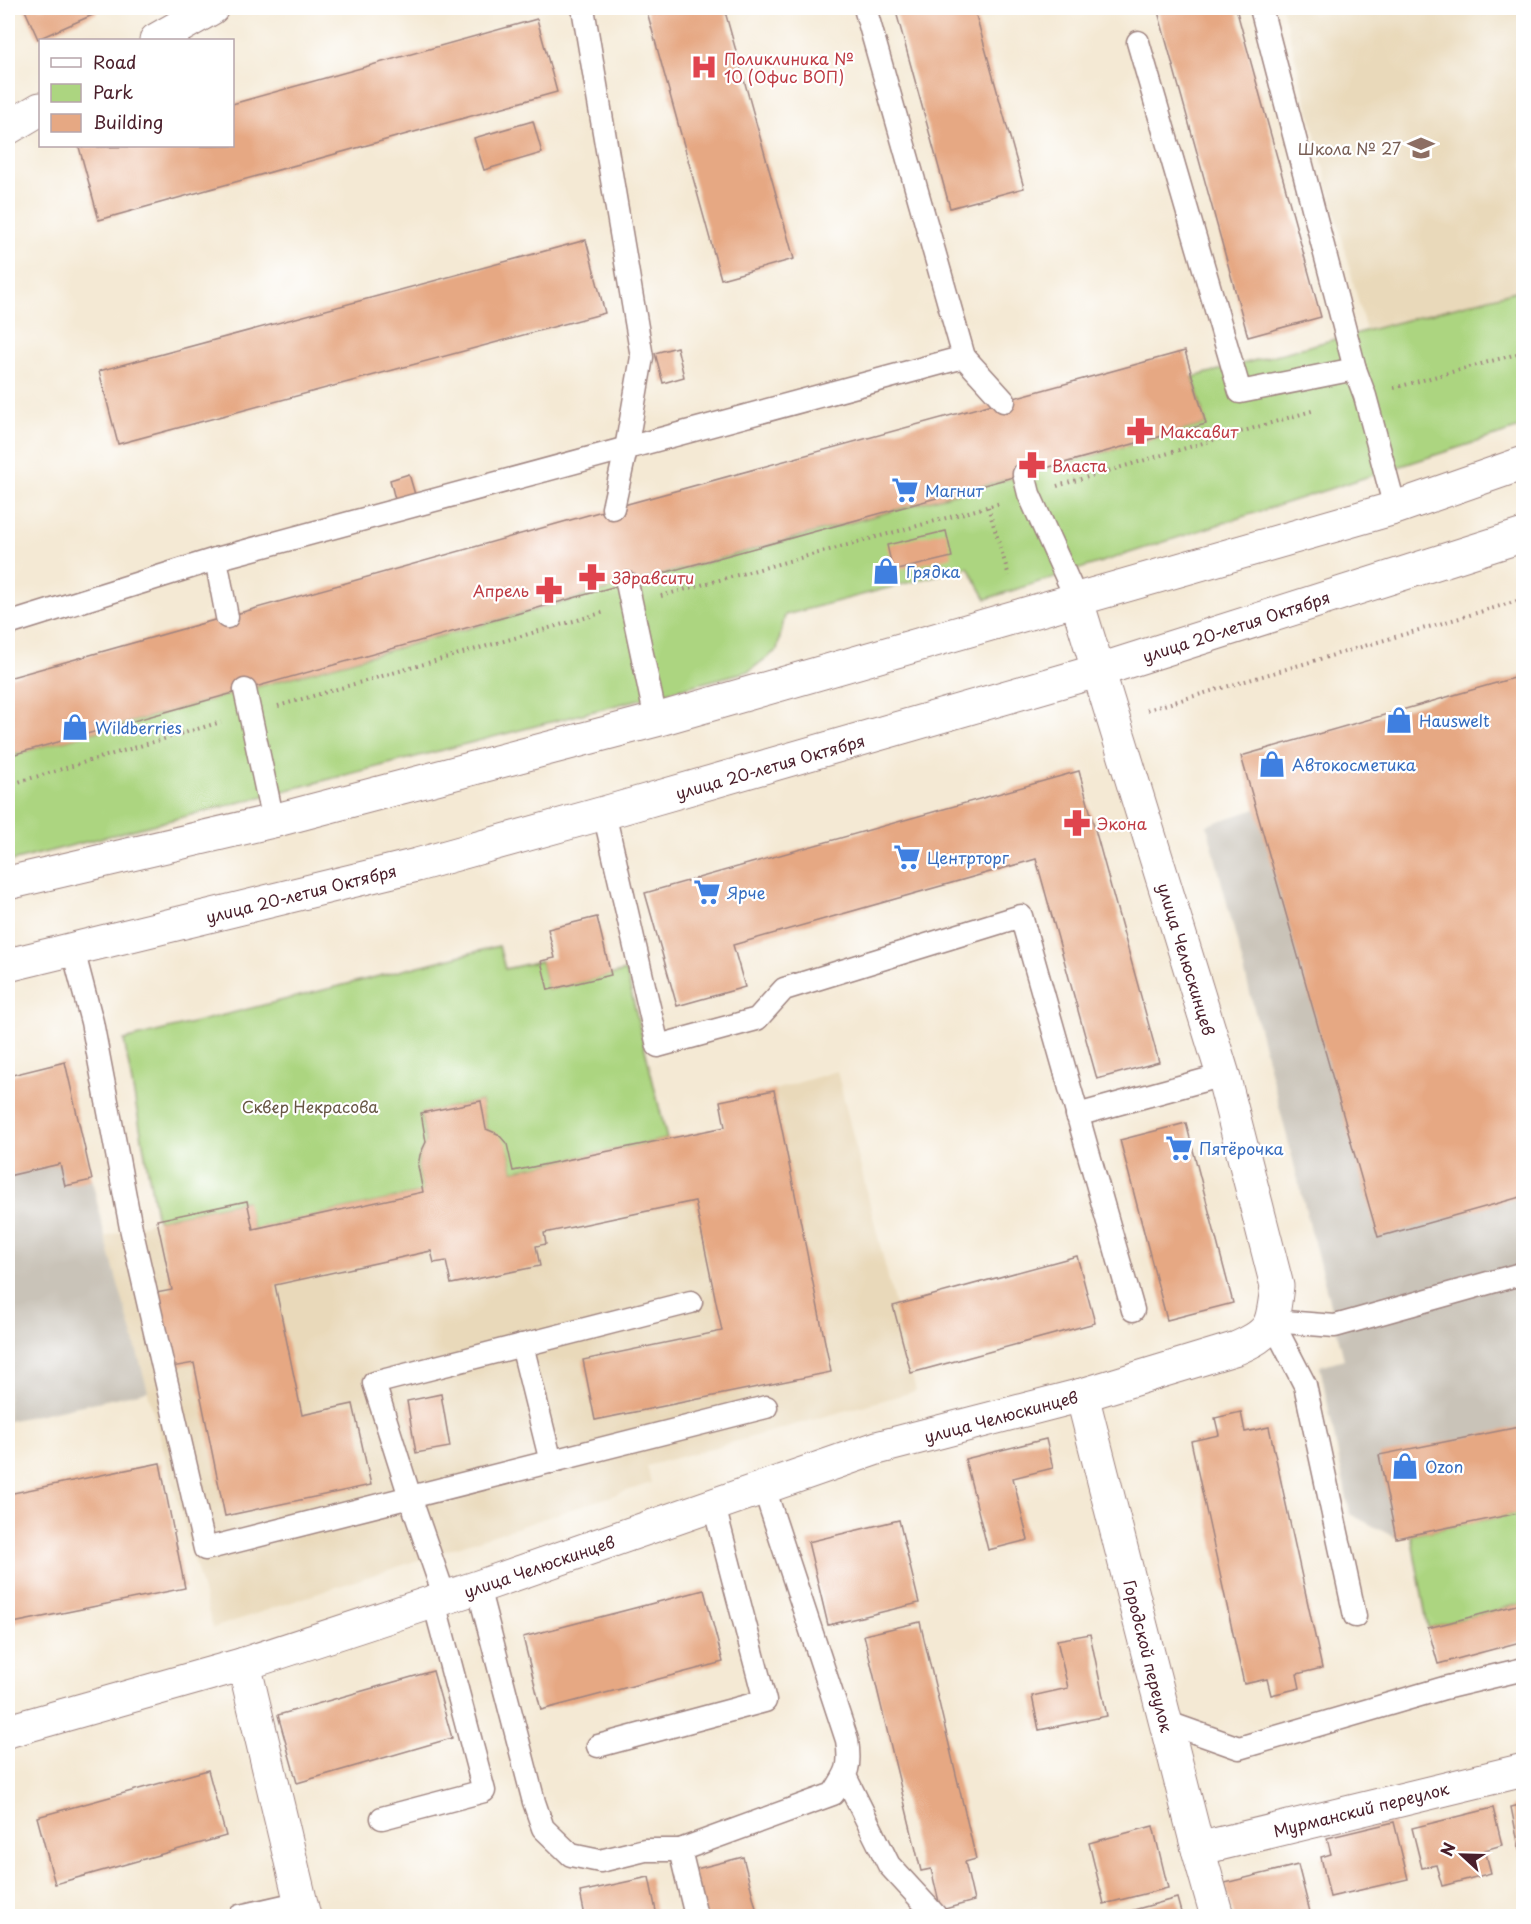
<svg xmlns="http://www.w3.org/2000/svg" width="1531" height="1924" font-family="'Playpen Sans',sans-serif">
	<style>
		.built { fill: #e9d9ba }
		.industrial { fill: #c9c3b8 }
		.green { fill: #acd580; stroke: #7b7a56; stroke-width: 1.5 }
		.building { fill: #e6a883 }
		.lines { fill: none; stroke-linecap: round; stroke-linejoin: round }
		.lane-casing { stroke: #9f8480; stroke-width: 25 }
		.street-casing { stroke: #9f8480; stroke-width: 35 }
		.primary-casing { stroke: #9f8480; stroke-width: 35 }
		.path { stroke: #9f8480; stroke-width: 4; stroke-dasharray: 1.5 4.5; stroke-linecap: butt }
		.lane { stroke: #fff; stroke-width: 22 }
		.street { stroke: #fff; stroke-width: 33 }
		.primary { stroke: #fff; stroke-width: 33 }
		.labels { text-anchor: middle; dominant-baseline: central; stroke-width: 4.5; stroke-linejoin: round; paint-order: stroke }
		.health-label { font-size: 16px; fill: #be3a42; stroke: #fff; text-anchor: start }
		.education-label { font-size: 16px; fill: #785e54; stroke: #fff; text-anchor: end }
		.shop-label { font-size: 16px; fill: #366cbe; stroke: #fff; text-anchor: start }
		.street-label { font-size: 16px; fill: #4a1f2b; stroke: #fff }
		.park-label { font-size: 16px; fill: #675644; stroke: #fff }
	</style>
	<rect width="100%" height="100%" fill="#fff"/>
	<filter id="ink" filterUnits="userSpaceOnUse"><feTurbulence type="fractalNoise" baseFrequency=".0167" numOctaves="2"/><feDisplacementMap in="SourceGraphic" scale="12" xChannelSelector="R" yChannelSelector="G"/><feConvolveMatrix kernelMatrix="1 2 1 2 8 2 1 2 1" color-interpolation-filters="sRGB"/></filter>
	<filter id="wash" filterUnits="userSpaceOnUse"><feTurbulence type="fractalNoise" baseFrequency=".008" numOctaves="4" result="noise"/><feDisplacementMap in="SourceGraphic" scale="24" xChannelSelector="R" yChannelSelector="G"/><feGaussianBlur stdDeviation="1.35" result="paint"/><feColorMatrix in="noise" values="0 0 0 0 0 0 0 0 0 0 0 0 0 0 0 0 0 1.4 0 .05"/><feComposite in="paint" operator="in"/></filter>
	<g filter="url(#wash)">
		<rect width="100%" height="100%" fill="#f4e9d4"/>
		<g class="built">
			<polygon points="1282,8 1523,8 1523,289 1366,331"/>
			<polygon points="837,1071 916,1391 647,1466 651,1483 213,1628 105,1237 157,1220 247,1201 253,1228 423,1192 418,1166 420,1155 426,1142 421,1113 481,1101 486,1129 498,1134 507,1144 513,1171 724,1127 720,1101 774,1090"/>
		</g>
		<g class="industrial">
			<polygon points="1523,675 1523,1512 1396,1538 1350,1514 1320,1366 1344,1359 1207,825 1256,809 1241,756"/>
			<polygon points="65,1062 105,1237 148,1391 8,1421 8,1076"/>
		</g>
		<g class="green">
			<polygon points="1523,289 1523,427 986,599 968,567 785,615 777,650 749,671 8,862 8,756 1206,424 1193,377"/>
			<path d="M499,946L505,969L541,961L548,990L626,971L667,1139L513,1171C508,1149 509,1140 486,1129L481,1101L421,1113L426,1142L420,1155L418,1166L423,1192L253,1229L246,1201L157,1220L124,1040Z"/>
			<polygon points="1523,1512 1523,1603 1428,1628 1411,1535"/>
		</g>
		<g id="blocks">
			<g class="building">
				<polygon points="24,8 95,8 97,13 38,39"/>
				<polygon points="646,8 724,8 794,259 721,279"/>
				<polygon points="895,8 974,8 1024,188 950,208"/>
				<polygon points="1157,8 1236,8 1321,317 1248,337"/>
				<polygon points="537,19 557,92 99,220 79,147 232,146 232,104"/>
				<polygon points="533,121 542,153 484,170 474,138"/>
				<polygon points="586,240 605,313 118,444 99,371"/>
				<polygon points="677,347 684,377 663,383 655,353"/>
				<polygon points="1185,351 1206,424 627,583 8,756 8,678 613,508"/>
				<polygon points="409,474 416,498 396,503 390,480"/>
				<polygon points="946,531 952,557 893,571 887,545"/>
				<polygon points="1524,675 1524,1196 1378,1237 1241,756"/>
				<polygon points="1079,771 1159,1062 1097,1079 1036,859 733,945 745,987 677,1006 645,893"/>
				<polygon points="597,917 611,975 548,990 541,961 555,958 548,929"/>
				<polygon points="65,1062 92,1180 65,1186 60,1164 8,1176 8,1076"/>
				<polygon points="774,1090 831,1372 595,1420 583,1360 722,1331 695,1201 544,1233 546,1244 536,1246 540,1266 451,1284 446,1261 434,1263 431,1251 275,1285 302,1415 353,1404 371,1485 225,1516 194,1363 172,1367 156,1293 172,1290 157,1220 247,1201 253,1229 423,1192 418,1166 420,1155 426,1142 421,1113 481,1101 486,1129 498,1134 507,1144 513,1171 725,1127 720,1101"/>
				<polygon points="1186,1123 1233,1303 1167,1320 1120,1140"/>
				<polygon points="1077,1256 1095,1323 911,1373 893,1306"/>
				<polygon points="441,1394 450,1447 416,1453 407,1401"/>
				<polygon points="1241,1412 1245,1432 1269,1427 1322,1668 1297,1674 1300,1688 1271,1695 1267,1679 1244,1684 1191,1441 1219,1435 1215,1418"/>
				<polygon points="1524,1426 1524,1512 1396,1538 1379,1455"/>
				<polygon points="1046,1439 1053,1468 1013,1478 1028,1540 988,1550 965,1459"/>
				<polygon points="160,1463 185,1588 8,1624 8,1494"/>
				<polygon points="899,1520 919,1603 828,1625 808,1542"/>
				<polygon points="704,1590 723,1662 541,1710 523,1637"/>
				<polygon points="1524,1603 1524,1641 1438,1664 1428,1628"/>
				<polygon points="920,1622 976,1859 965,1862 974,1901 941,1910 931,1869 921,1871 864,1635"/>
				<polygon points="1090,1634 1107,1716 1039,1730 1032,1696 1068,1688 1057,1640"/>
				<polygon points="433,1671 452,1738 297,1783 278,1715"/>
				<polygon points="208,1770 226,1836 55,1884 37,1817"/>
				<polygon points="1524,1804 1524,1863 1522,1863 1511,1807"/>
				<polygon points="1493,1808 1502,1845 1485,1850 1491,1873 1442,1886 1436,1865 1422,1868 1412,1828"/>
				<polygon points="1394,1822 1408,1879 1330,1897 1321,1857 1331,1854 1327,1838"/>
				<polygon points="1153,1826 1168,1888 1104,1904 1089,1843"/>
				<polygon points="743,1857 758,1916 704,1916 692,1870"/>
				<polygon points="1298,1865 1311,1916 1234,1916 1225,1883"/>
				<polygon points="649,1877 657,1916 585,1916 580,1892"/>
				<polygon points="1177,1898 1182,1916 1112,1916"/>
			</g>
		</g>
	</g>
	<g filter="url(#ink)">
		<use href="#blocks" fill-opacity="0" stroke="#9f8480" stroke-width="1.5"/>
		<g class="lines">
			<defs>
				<g id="lane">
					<polyline points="583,8 642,357 626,449 613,508"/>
					<polyline points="865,8 964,357"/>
					<polyline points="1261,8 1355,369 1365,396 1395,508"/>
					<polyline points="1138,42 1240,392 1355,369"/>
					<polyline points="1024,474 1029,494 1076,598"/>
					<polyline points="216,559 227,617"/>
					<polyline points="627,583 656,720"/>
					<polyline points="8,624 216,559 964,357 1004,401"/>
					<polyline points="245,690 273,821"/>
					<polyline points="604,813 658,1046 757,1019 784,989 1021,916 1133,1310"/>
					<polyline points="73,950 92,1022 131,1228 205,1549 766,1407"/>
					<polyline points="1077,1115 1223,1075"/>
					<polyline points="1272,1321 1305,1385 1355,1616"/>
					<polyline points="1272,1321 1335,1326 1524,1273"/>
					<polyline points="522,1345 551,1462"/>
					<path d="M478,1587L534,1802L543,1828L571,1855L600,1861L645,1850H680L833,1794C848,1772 851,1767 847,1740L764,1488"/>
					<polyline points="445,1598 410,1497 374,1383 691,1302"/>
					<polyline points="1166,1722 1239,1748 1444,1688 1524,1669"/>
					<polyline points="598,1746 765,1701 714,1506"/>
					<polyline points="845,1776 889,1865 936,1916"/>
					<polyline points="382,1818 484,1791 434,1602"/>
					<polyline points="680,1850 696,1916"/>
					<polyline points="240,1916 302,1902"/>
				</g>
				<g id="street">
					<polyline points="156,40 212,8"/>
					<polyline points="8,128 40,109"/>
					<polyline points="1082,1395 1198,1849 1217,1916"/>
					<polyline points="244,1664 304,1916"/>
					<path d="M8,1731L244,1664L478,1587L877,1448L1082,1395L1237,1348C1274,1332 1272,1324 1277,1286L1223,1075L1076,598"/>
					<polyline points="1198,1849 1524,1770"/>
				</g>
				<g id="primary">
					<polyline points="8,883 273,821 656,720 1395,508 1524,463"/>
					<polyline points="8,965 417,865 604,813 1097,671 1524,535"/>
				</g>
			</defs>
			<use href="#lane" class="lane-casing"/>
			<use href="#street" class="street-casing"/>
			<use href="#primary" class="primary-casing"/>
			<g class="path">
				<polyline points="1394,388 1524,352"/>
				<polyline points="1057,486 1315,410"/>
				<polyline points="988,507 1009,576"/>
				<polyline points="661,596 1001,503"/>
				<polyline points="278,706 605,612"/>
				<polyline points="1147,710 1524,599"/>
				<polyline points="8,785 221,722"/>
			</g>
			<use href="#lane" class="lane"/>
			<use href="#street" class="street"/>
			<use href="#primary" class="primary"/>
		</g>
	</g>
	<defs>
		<symbol id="hospital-bare" viewBox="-9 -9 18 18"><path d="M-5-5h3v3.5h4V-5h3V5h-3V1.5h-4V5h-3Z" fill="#e0444e" stroke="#fff" stroke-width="2.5" paint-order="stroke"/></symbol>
		<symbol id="school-bare" viewBox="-9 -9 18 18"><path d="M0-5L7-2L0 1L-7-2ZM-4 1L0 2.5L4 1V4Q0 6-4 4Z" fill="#8d6e63" stroke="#fff" stroke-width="2.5" paint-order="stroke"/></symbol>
		<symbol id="pharmacy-bare" viewBox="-9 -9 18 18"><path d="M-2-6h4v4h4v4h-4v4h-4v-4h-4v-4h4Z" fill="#e0444e" stroke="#fff" stroke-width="2.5" paint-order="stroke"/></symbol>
		<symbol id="supermarket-bare" viewBox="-9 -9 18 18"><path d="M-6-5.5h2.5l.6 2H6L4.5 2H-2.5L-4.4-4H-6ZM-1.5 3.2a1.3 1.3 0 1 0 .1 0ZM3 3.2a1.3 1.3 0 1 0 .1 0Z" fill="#3f7fe0" stroke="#fff" stroke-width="2.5" paint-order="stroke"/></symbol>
		<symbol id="shop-bare" viewBox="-9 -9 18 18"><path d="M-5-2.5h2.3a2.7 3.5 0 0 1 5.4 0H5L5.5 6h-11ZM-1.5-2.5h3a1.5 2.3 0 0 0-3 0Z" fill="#3f7fe0" stroke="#fff" stroke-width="2.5" paint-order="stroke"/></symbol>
	</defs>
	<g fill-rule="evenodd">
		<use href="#hospital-bare" x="685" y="48" width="38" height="38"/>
		<use href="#school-bare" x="1402" y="129" width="38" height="38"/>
		<use href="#pharmacy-bare" x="1121" y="412" width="38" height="38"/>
		<use href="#pharmacy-bare" x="1013" y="446" width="38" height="38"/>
		<use href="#supermarket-bare" x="886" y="471" width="38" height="38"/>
		<use href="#shop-bare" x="867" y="552" width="38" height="38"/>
		<use href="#pharmacy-bare" x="573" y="558" width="38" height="38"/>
		<use href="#pharmacy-bare" x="530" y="571" width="38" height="38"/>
		<use href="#shop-bare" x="1380" y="701" width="38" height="38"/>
		<use href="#shop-bare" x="56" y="708" width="38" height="38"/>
		<use href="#shop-bare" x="1253" y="745" width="38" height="38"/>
		<use href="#pharmacy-bare" x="1058" y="804" width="38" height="38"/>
		<use href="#supermarket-bare" x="888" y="838" width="38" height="38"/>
		<use href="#supermarket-bare" x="688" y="873" width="38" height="38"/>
		<use href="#supermarket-bare" x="1160" y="1129" width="38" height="38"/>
		<use href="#shop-bare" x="1386" y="1447" width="38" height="38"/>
	</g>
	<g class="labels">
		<g class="health-label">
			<text x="724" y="58">Поликлиника №<tspan x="724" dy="18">10 (Офис ВОП)</tspan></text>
			<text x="1160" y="431">Максавит</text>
			<text x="1052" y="465">Власта</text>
			<text x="612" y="577">Здравсити</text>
			<text x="529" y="590" text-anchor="end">Апрель</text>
			<text x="1097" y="823">Экона</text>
		</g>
		<g class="education-label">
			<text x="1401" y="148">Школа № 27</text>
		</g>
		<g class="shop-label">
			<text x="925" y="490">Магнит</text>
			<text x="906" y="571">Грядка</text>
			<text x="1419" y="720">Hauswelt</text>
			<text x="95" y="727">Wildberries</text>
			<text x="1292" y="764">Автокосметика</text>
			<text x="927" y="857">Центрторг</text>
			<text x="727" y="892">Ярче</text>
			<text x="1199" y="1148">Пятёрочка</text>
			<text x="1425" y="1466">Ozon</text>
		</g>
		<g class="street-label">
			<text transform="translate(1236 626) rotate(-18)">улица 20-летия Октября</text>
			<text transform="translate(770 766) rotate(-16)">улица 20-летия Октября</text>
			<text transform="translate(301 893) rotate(-14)">улица 20-летия Октября</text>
			<text transform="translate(1187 959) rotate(73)">улица Челюскинцев</text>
			<text transform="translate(1001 1416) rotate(-15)">улица Челюскинцев</text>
			<text transform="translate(539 1566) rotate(-19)">улица Челюскинцев</text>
			<text transform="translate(1149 1656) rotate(76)">Городской переулок</text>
			<text transform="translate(1361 1809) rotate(-14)">Мурманский переулок</text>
		</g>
		<g class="park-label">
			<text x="310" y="1106">Сквер Некрасова</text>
		</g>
	</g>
	<rect width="1531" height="1924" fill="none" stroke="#fff" stroke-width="30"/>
	<rect x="39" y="39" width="195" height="108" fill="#ffffff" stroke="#b7a5aa" stroke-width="1.5"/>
	<rect x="51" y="58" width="30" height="9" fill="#ffffff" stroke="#b7a5aa" stroke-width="1.5"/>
	<text x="93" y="69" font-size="18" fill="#4a1f2b">Road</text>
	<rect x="51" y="84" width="30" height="18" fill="#acd580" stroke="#b7a5aa" stroke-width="1.5"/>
	<text x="93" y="99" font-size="18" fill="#4a1f2b">Park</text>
	<rect x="51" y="114" width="30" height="18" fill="#e6a883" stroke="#b7a5aa" stroke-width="1.5"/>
	<text x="93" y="129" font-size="18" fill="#4a1f2b">Building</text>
	<g transform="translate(1462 1855) rotate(292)" stroke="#ffffff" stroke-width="4.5" paint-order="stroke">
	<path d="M0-4.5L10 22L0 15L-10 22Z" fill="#4a1f2b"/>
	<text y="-9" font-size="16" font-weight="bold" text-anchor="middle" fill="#4a1f2b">N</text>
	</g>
</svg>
